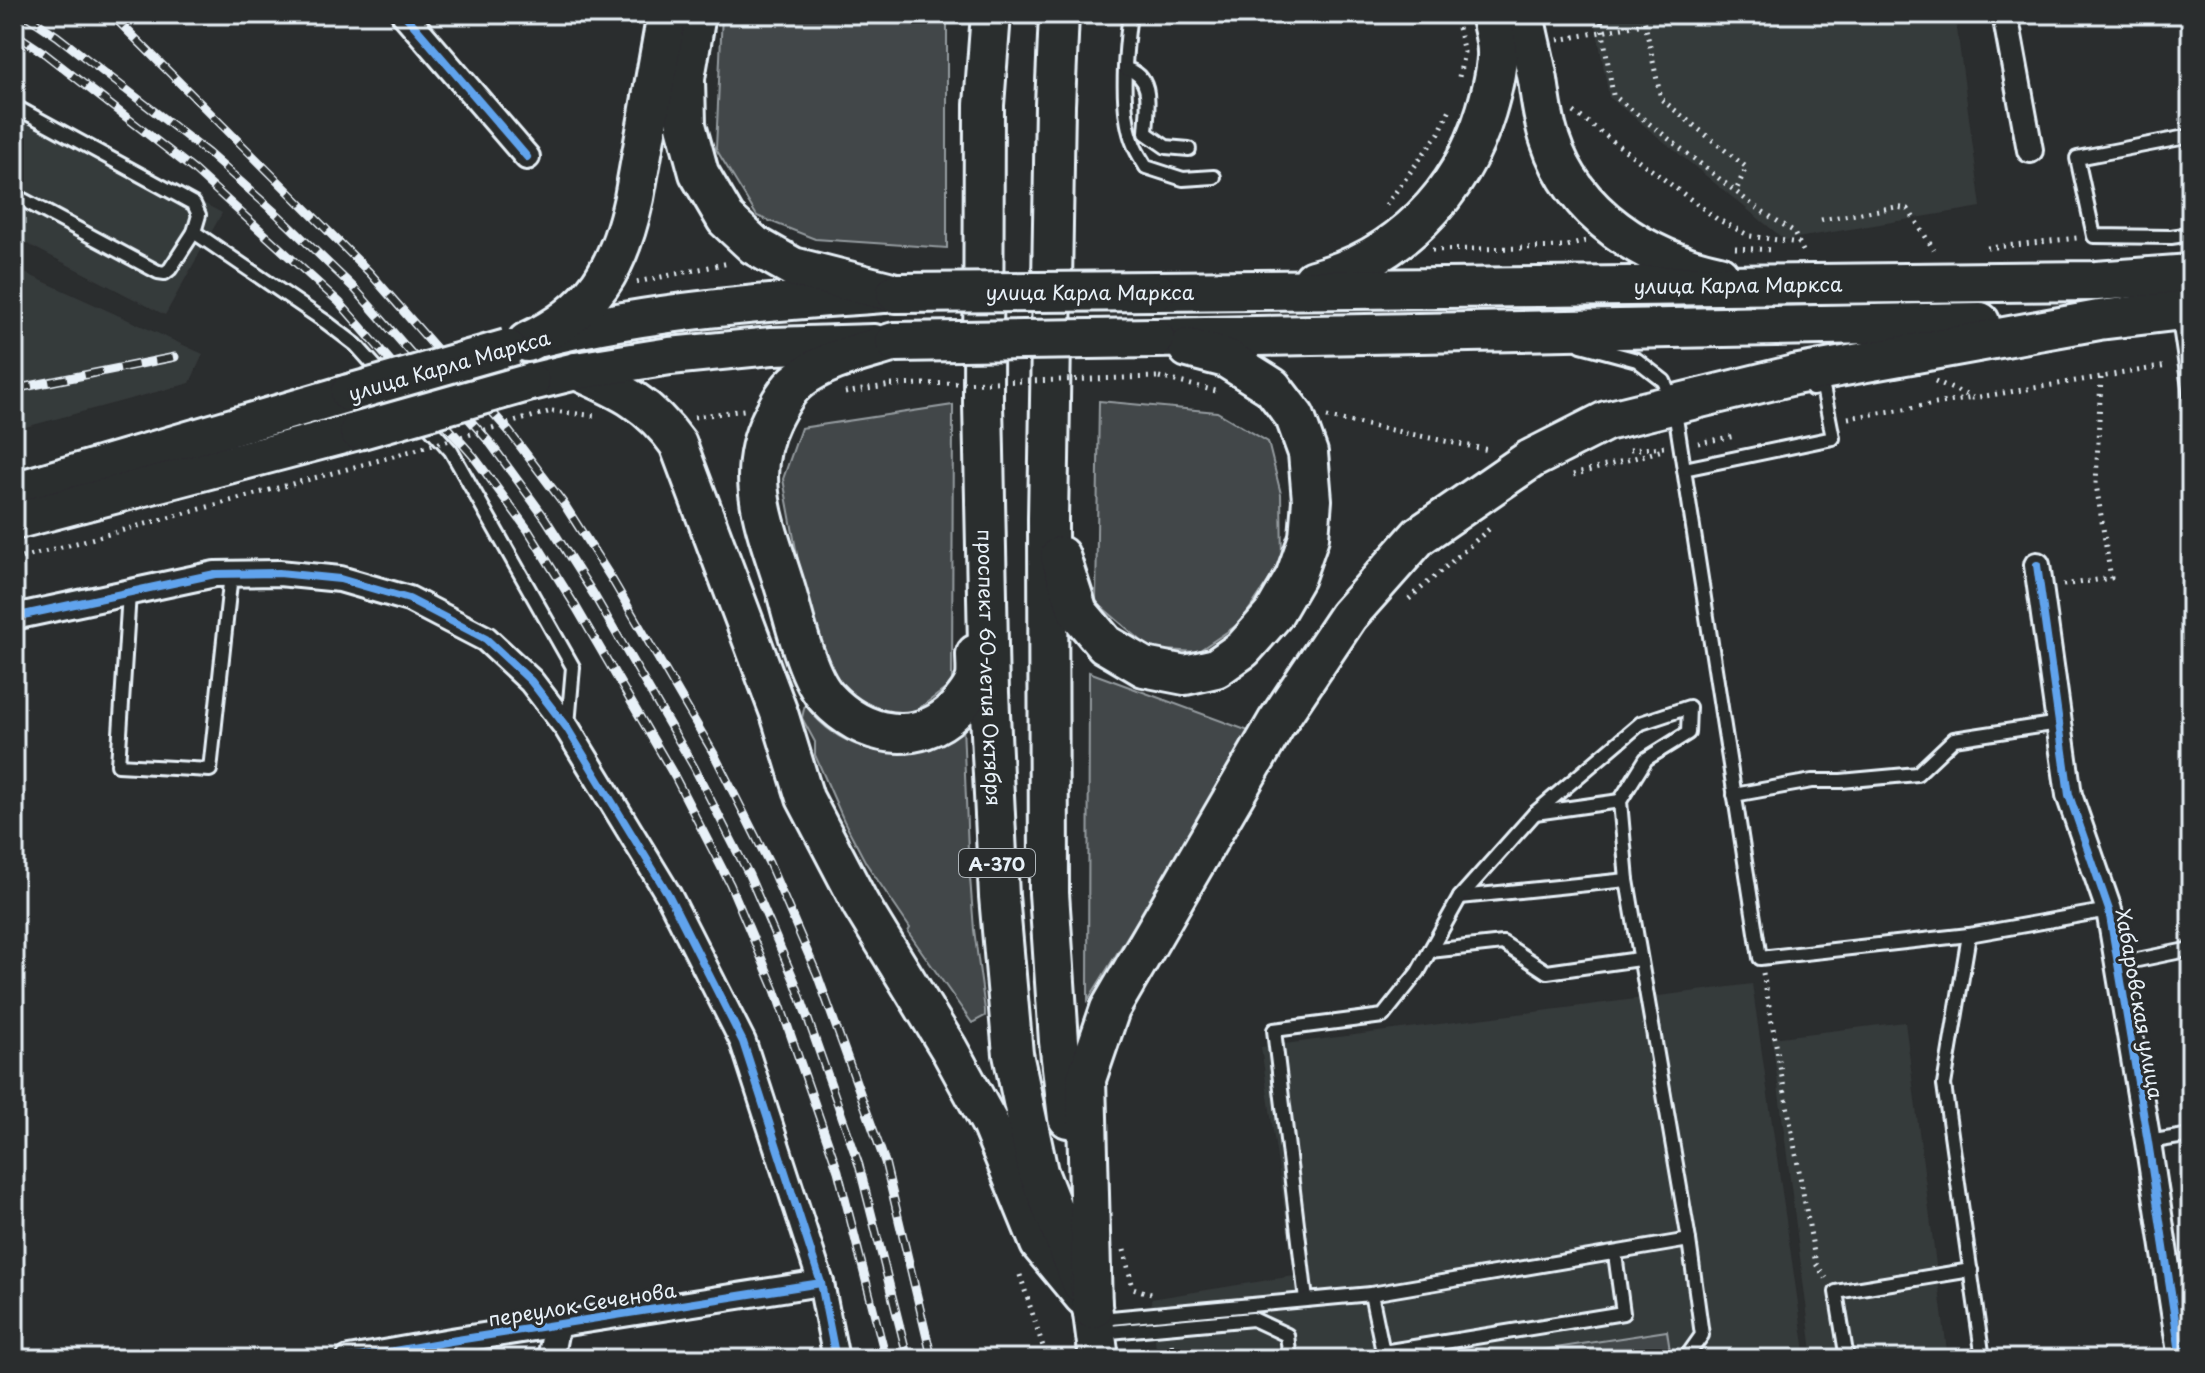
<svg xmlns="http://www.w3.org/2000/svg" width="2205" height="1373" font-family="'Playpen Sans',sans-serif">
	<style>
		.built { fill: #363a3b }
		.green { fill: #424648; stroke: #959ca0; stroke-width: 2 }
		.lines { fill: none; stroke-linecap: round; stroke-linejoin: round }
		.service-casing { stroke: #e8f1f8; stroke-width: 18 }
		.minor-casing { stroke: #e8f1f8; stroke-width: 30 }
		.primary-casing { stroke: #e8f1f8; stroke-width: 42 }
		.trunk-casing { stroke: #e8f1f8; stroke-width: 44 }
		.path { stroke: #e8f1f8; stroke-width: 5; stroke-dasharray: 2 6; stroke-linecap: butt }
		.service { stroke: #2a2d2e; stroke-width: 12 }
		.minor { stroke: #2a2d2e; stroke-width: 24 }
		.primary { stroke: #2a2d2e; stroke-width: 36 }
		.trunk { stroke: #2a2d2e; stroke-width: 38 }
		.rail-casing { stroke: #e8f1f8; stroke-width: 9 }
		.rail { stroke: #2a2d2e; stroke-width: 6; stroke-dasharray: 18; stroke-linecap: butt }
		.primary-bridge-casing { stroke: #e8f1f8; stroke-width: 42; stroke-linecap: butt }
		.trunk-bridge-casing { stroke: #e8f1f8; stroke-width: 44; stroke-linecap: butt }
		.path-bridge { stroke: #e8f1f8; stroke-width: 5; stroke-dasharray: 2 6; stroke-linecap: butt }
		.primary-bridge { stroke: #2a2d2e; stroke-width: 36 }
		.trunk-bridge { stroke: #2a2d2e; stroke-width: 38 }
		.cycleway-casing { stroke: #2a2d2e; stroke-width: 13 }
		.cycleway { stroke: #60a3ed; stroke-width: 8 }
		.labels { text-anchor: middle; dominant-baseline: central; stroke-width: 6; stroke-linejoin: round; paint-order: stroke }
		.shield { fill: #2a2d2e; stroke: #afb6bb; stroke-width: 2 }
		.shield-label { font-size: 18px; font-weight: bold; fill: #e8f1f8 }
		.street-label { font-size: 20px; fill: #e8f1f8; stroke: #2a2d2e }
	</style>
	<rect width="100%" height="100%" fill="#2a2d2e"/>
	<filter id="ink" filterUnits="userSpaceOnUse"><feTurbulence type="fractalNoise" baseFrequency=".0125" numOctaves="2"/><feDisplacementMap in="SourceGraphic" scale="16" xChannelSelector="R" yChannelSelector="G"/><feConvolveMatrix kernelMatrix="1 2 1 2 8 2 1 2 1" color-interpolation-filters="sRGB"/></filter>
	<g filter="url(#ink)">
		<g class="built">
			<polygon points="1594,14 1955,14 1981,207 1785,240 1609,97"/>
			<polygon points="14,101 222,213 165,315 14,237"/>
			<polygon points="14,268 203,354 190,383 14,430"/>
			<polygon points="1752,984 1806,1359 1157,1359 1151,1299 1294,1276 1261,1047"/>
			<polygon points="1905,1022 1948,1359 1813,1359 1772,1038"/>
		</g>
		<g class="green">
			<polygon points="722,14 947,14 947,248 815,239 757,216 716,149"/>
			<polygon points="1099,401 1217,412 1268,442 1281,494 1282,561 1240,623 1197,652 1151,649 1096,602"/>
			<polygon points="953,405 952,684 910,715 869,709 830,674 800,571 783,479 801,428"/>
			<polygon points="1089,672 1254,733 1088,1000"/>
			<path d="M805,704C828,738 872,759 913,750C928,747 949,732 963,724L968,851L974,930L985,1010V1016L972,1023L908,932L910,928L866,863L844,821L815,755V742L802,718Z"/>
			<polygon points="1667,1331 1670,1351 1619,1359 1484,1359"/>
		</g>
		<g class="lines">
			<defs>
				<g id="service">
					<path d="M1130,14C1125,51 1119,110 1134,145C1137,153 1142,160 1146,167L1183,179L1214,177"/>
					<path d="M1126,69C1155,76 1147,109 1146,133L1166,147L1189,149"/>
					<polyline points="14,106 194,204 199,215 194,232 170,269 165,273 158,272 14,195"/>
					<polyline points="2191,136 2077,158 2094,236 2171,237 2191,234"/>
					<polyline points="194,232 326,322 356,345 451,451 573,667 568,725"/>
					<polyline points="2178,313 2191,401"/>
					<polyline points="1581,345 1637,360 1664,381 1674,405 1760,958 1969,935"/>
					<polyline points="1684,469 1833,438 1823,387 1812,389"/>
					<polyline points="129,593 118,765 210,770 231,574"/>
					<polyline points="1734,795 1812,781 1841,781 1917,774 1954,739 2059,723"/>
					<polyline points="1535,813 1620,801"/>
					<polyline points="1460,897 1627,880"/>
					<polyline points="1430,951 1503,943 1547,972 1639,959"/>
					<polyline points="2118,964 2191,949"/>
					<polyline points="2148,1142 2191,1135"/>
					<polyline points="1371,1294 1383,1352 1623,1313 1615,1254"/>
					<polyline points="1306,1300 1274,1030 1383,1016 1418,972 1460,897 1535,813 1641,723 1689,707 1688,733 1646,759 1620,801 1627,880 1689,1240"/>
					<polyline points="1100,1319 1371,1294 1689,1240 1702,1335 1685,1359"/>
					<polyline points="1099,1333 1253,1319 1287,1335 1290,1359"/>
					<polyline points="1847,1359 1836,1292 1971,1270"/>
					<polyline points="1983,1359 1944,1085 1969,935 2109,910"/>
				</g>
				<g id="minor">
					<polyline points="404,14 527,157"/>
					<polyline points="2005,14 2030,150"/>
					<polyline points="2037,565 2069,795 2109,910 2148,1142 2181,1359"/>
					<polyline points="14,617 215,574 279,573 340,579 409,599 486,639 531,681 567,728 668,894 743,1042 821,1283 836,1359"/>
					<polyline points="349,1359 451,1341 821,1283"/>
					<polyline points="550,1359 557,1324"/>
				</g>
				<g id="primary">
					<path d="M541,338C654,310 771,302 886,294"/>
					<path d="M576,371C621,391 649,403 678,444L779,713L805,798L861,905L949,1049L990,1124L1039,1244L1083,1297"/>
					<polyline points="531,382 576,371 670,356 772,346 874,343"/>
					<polyline points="14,491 349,393"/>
					<polyline points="14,521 358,431"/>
				</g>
				<g id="trunk">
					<polyline points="696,14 685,78 686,125 699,173 726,219 754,245 793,267 896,293"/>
					<path id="s1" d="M991,14L984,105L983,403L989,693L999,896L1013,1054L1038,1172L1082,1284"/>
					<polyline points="1059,14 1055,105 1048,519 1049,893 1059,1041 1068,1118"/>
					<path d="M1524,14C1528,36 1534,58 1538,80C1541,100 1543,120 1550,140C1574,214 1646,260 1719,275"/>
					<path d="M1313,280C1398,259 1461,194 1486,111C1491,94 1496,75 1497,57C1498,42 1493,28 1490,14"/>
					<path id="s2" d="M1156,291L2096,281L2191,274"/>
					<polyline points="1155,338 1980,322"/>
					<path d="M527,342C594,311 619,268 634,198L667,14"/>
					<path d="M895,342C863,352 826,359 799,380C787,389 778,406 771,420C742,480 768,531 786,591C794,619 807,677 827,698C862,736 917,748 956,709C963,701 973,689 976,678C977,671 976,661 976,654"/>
					<polyline points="1060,556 1078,612 1105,644 1144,667 1185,675 1216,668 1243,649 1273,615 1295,577 1309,537 1312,500 1308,453 1295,417 1272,387 1226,358 1188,348"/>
					<polyline points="1089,1282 1099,1359"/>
					<polyline points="1092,1309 1086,1079 1110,1009 1277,722 1348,616 1419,536 1531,459 1606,421 1794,375 2099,320 2191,309"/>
				</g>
			</defs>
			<use href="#service" class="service-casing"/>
			<use href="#minor" class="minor-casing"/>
			<use href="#primary" class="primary-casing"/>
			<use href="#trunk" class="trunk-casing"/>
			<g class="path">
				<polyline points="1600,14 1613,95 1754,206 1793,231 1803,251"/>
				<polyline points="1643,14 1661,99 1746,167 1736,191"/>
				<polyline points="1458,28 1464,52 1458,82"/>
				<polyline points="1558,40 1644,24"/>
				<polyline points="1574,112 1717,219 1750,236 1799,243"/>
				<polyline points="1386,205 1439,133 1451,107"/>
				<polyline points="1821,220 1896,207 1908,209 1934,250"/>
				<polyline points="1735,248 1773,250"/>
				<polyline points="1987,248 2077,238"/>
				<polyline points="1432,250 1564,247 1586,241"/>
				<polyline points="637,282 729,263"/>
				<polyline points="1159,377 1220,392"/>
				<polyline points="1935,381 1973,398 2167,366"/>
				<polyline points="845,393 891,385"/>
				<polyline points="552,411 597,416"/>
				<polyline points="694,417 744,410"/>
				<polyline points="1327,417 1489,450"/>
				<polyline points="1848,418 1973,398"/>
				<polyline points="1698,443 1735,436"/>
				<polyline points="1630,450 1664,447"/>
				<polyline points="1573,475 1663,450"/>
				<polyline points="14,560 369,463"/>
				<polyline points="2063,585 2111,578 2096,484 2101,377"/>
				<polyline points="1409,599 1489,529"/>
				<polyline points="1763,973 1816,1264 1826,1278"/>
				<polyline points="1124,1250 1133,1288 1151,1294"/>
				<polyline points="1020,1275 1047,1359"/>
				<polyline points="1172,1344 1173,1359"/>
			</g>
			<use href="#service" class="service"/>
			<use href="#minor" class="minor"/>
			<use href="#primary" class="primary"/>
			<use href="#trunk" class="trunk"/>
			<defs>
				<g id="rail">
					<polyline points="24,14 57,36 208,153 278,215 354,288 491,444 545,518 594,595 694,767 749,875 795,982 859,1165 908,1359"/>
					<polyline points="111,14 369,272 508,430 564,504 613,581 714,754 769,863 817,974 885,1162 932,1359"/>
					<polyline points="14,33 44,53 194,170 339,302 474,457 528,530 576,607 675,777 730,884 775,990 838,1171 886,1359"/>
					<polyline points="14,389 175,357"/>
				</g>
			</defs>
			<use href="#rail" class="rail-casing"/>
			<use href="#rail" class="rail"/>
			<defs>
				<g id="primary-bridge">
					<polyline points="349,393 507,348"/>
					<polyline points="358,431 531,382"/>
				</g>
				<g id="trunk-bridge">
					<polyline points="896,293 1156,291"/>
					<polyline points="895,342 1155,338"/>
				</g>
			</defs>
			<use href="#primary-bridge" class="primary-bridge-casing"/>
			<use href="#trunk-bridge" class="trunk-bridge-casing"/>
			<g class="path-bridge">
				<polyline points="891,385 1159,377"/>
				<polyline points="369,463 552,411"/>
			</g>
			<use href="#primary-bridge" class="primary-bridge"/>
			<use href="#trunk-bridge" class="trunk-bridge"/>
			<defs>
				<g id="cycleway">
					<polyline points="404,14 527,157"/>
					<polyline points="2037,565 2069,795 2109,910 2148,1142 2181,1359"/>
					<polyline points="14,617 215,574 279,573 340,579 409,599 486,639 531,681 567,728 668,894 743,1042 821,1283 836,1359"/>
					<polyline points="349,1359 451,1341 821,1283"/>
				</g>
			</defs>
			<use href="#cycleway" class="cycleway-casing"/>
			<use href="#cycleway" class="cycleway"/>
		</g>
	</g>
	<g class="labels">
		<rect class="shield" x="959" y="849" width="76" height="28" rx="6"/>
		<g class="shield-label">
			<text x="997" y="863">А-370</text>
		</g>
		<g class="street-label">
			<text stroke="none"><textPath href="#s2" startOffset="582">улица Карла Маркса</textPath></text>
			<text x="1090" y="292">улица Карла Маркса</text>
			<text transform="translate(449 365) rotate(-16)">улица Карла Маркса</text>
			<text stroke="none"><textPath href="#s1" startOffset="654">проспект 60-летия Октября</textPath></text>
			<text transform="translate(2140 1004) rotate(80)">Хабаровская улица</text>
			<text transform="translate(582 1304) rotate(-9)">переулок Сеченова</text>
		</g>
	</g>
	<rect width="2205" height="1373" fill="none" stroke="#2a2d2e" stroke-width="48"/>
	<rect x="24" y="24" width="2157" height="1325" fill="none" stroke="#e8f1f8" stroke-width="3" filter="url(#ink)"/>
</svg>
